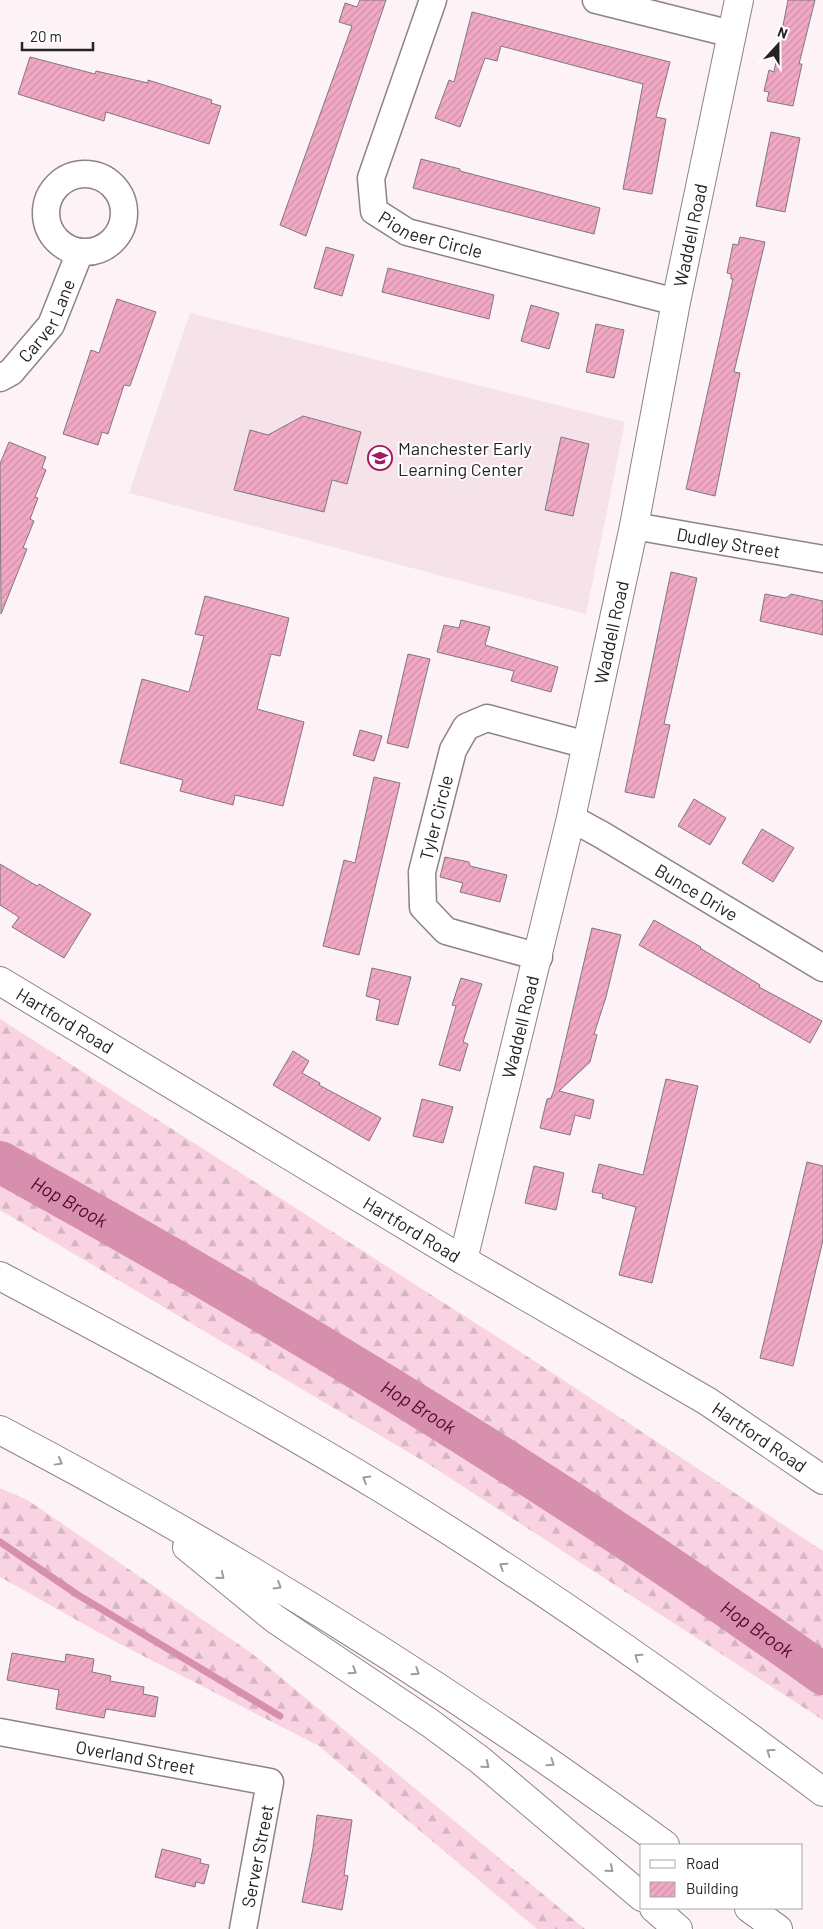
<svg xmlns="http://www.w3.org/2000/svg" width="823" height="1929" font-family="Barlow,sans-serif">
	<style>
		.built { fill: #f6e2e9 }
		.forest { fill: url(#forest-firs) }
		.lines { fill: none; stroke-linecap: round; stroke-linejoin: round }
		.stream { stroke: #d68fac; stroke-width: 7 }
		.river { stroke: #d68fac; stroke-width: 42 }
		.building { fill: url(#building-hatch); stroke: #81777b }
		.minor-casing { stroke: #8d8387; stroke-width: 29 }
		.tertiary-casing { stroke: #8d8387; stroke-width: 30 }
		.secondary-casing { stroke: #8d8387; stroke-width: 30 }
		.motorway-casing { stroke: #8d8387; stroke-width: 30 }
		.minor { stroke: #fff; stroke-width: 26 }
		.tertiary { stroke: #fff; stroke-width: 28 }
		.secondary { stroke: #fff; stroke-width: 28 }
		.motorway { stroke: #fff; stroke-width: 28 }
		.oneway { stroke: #9e9c9c }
		.labels { text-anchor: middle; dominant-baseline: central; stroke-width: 4; stroke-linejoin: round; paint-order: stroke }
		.street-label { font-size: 18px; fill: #272324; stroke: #fff }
		.poi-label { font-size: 18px; fill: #272324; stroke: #fff; text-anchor: start }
		.water-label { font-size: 19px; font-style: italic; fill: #5a0435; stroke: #fff }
	</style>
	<defs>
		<pattern id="forest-firs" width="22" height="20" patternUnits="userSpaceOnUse" patternTransform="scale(1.25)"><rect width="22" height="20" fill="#fad3e2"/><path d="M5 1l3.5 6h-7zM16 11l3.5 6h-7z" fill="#d6b5c2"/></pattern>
		<pattern id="building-hatch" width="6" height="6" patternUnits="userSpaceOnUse" patternTransform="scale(1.25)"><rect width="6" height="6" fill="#f1a8c5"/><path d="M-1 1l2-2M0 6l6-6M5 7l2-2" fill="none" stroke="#cf90a9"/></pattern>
	</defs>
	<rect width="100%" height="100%" fill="#fdf2f6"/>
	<polygon class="built" points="190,313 625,422 586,614 129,493"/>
	<g class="forest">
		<polygon points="0,1019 516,1349 823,1551 823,1720 430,1465 0,1210"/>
		<polygon points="0,1488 29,1501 250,1652 585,1929 537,1929 319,1746 116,1642 0,1577"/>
	</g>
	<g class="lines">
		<polyline class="stream" points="0,1542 78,1595 280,1716"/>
		<path class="river" id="s1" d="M0,1162C283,1318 560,1486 823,1674"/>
	</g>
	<g class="building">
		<polygon points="360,0 386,0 306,236 280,225 352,26 339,22 345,3 357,7"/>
		<polygon points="788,0 815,0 799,64 802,64 793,106 767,101 769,92 764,91 769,70 774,72"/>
		<polygon points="472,12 670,62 656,117 666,119 652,194 623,189 643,84 501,46 497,61 485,58 460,127 435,118 449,80 454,82"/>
		<polygon points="30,57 95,74 96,71 148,83 148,80 212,100 211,103 221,106 209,144 106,112 104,121 18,94"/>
		<polygon points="771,132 800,138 785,212 756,206"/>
		<polygon points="421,159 460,169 460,171 600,208 594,234 413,188"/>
		<polygon points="740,237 765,242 734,372 740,373 715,496 686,489 733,279 731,279 731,274 727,273 733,244 738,245"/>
		<polygon points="326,247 354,255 342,296 314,288"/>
		<polygon points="388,268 494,295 489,319 382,292"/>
		<polygon points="117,299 156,312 130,386 124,385 108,434 102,432 98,445 63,434 91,350 99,353"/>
		<polygon points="531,305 559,313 549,349 521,341"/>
		<polygon points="596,324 624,330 614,378 586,372"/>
		<polygon points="303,416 361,432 347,484 332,480 324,512 234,490 250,430 268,435"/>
		<polygon points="561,437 589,444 573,516 545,510"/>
		<polygon points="9,442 46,457 42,468 46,470 35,497 38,498 30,519 34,521 23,548 27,549 1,614 0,464"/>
		<polygon points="671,572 697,578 664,724 670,725 654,798 625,792"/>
		<polygon points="765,594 786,598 791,594 823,601 823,635 760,621"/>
		<polygon points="205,596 289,618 280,656 271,654 257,709 304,722 283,806 235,795 233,805 180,791 183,780 120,763 142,679 189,692 204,636 195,634"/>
		<polygon points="461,620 490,627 485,645 558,667 551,692 511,681 514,671 437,652 444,625 459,628"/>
		<polygon points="408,654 430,659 408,748 387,743"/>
		<polygon points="360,730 382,736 374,761 353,755"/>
		<polygon points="374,777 400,783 359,955 323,946 344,860 355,863"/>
		<polygon points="694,799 726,818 710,845 678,826"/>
		<polygon points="762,829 794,848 773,882 742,863"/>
		<polygon points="445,857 469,862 470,866 507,875 500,902 460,892 463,883 440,877"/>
		<polygon points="0,864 37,886 39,884 91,914 64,958 12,927 19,917 0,905"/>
		<polygon points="654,920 701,947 700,948 760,985 759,987 822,1021 810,1043 639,945"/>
		<polygon points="592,928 621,935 606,997 594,1034 597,1035 590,1062 559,1091 594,1100 590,1119 575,1115 570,1135 540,1128 547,1099 551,1098 554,1090"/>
		<polygon points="372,968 411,977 398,1025 376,1020 380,1000 366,996"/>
		<polygon points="461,978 482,984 463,1042 468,1044 460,1071 439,1065 456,1006 452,1005"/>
		<polygon points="293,1051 309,1061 302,1073 320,1083 319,1085 381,1118 369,1141 273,1085"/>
		<polygon points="666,1079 698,1086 652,1283 619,1275 636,1207 602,1198 603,1194 592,1192 599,1164 643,1175"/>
		<polygon points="422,1099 453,1107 443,1143 413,1136"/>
		<polygon points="807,1162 823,1166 823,1240 793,1366 760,1358"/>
		<polygon points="534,1166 564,1173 556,1210 525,1203"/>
		<polygon points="12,1653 65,1662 66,1654 94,1659 92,1672 111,1676 110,1681 144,1687 143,1694 158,1697 155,1717 106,1709 104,1718 56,1709 59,1690 7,1680"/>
		<polygon points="317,1815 352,1820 344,1875 348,1876 342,1910 302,1902 313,1848"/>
		<polygon points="162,1849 201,1859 200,1863 209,1865 204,1884 196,1882 195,1887 155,1877"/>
	</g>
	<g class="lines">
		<defs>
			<g id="minor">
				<path id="s2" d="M433,0L371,178L374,211L407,232L676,302"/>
				<polyline points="596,0 732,34"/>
				<circle cx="85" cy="213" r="39"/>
				<path id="s3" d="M0,378L11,372L51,325L80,252"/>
				<path id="s4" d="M634,526L823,559"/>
				<path id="s5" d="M571,818L602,835L823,968"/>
				<path id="s6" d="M539,957L446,931L423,907L422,872L453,750L466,727L487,718L587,745"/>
				<path id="s7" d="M0,1732L270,1782L243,1929"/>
			</g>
			<g id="tertiary">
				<path id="s8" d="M463,1260L571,818L634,526L676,302L739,0"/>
			</g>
			<g id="secondary">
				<path id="s9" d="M0,981L463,1260L707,1401L823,1480"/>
			</g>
			<g id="motorway">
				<path d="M0,1276C130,1345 259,1414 384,1490C536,1583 681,1685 823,1792"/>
				<path d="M0,1430C232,1552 454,1690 665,1845"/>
				<polyline points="187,1547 275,1619 430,1723 480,1760 642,1897"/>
				<polyline points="654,1908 678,1929"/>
				<polyline points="749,1908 778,1929"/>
			</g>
		</defs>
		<use href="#minor" class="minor-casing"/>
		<use href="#tertiary" class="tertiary-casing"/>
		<use href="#secondary" class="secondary-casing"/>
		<use href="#motorway" class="motorway-casing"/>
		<use href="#minor" class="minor"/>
		<use href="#tertiary" class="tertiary"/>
		<use href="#secondary" class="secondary"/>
		<use href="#motorway" class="motorway"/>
	</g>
	<defs><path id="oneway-chevron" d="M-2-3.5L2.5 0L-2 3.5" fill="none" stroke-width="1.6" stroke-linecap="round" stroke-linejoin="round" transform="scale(1.25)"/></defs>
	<g class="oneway">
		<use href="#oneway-chevron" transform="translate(59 1462) rotate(29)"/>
		<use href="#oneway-chevron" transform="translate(366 1479) rotate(-149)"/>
		<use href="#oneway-chevron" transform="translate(503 1566) rotate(-147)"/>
		<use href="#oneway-chevron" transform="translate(221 1576) rotate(40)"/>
		<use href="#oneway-chevron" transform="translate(278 1586) rotate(31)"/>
		<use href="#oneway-chevron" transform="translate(638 1657) rotate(-145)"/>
		<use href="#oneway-chevron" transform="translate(353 1671) rotate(33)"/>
		<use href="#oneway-chevron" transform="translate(416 1672) rotate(33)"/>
		<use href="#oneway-chevron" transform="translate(770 1752) rotate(-144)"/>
		<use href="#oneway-chevron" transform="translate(551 1763) rotate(35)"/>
		<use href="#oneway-chevron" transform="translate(486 1765) rotate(39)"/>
		<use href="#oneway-chevron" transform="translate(610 1869) rotate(41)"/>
	</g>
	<defs>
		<symbol id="school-ring" viewBox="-11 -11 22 22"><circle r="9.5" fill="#fff" stroke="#a11863" stroke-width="1.5"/><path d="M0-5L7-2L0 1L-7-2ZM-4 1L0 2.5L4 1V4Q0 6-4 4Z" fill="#a11863"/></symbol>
	</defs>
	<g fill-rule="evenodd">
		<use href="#school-ring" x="366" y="444" width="28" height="28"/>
	</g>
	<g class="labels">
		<g class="street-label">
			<text stroke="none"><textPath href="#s2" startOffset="284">Pioneer Circle</textPath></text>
			<text stroke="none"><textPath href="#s8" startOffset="1050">Waddell Road</textPath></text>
			<text stroke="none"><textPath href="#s3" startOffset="76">Carver Lane</textPath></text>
			<text stroke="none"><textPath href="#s4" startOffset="96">Dudley Street</textPath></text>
			<text stroke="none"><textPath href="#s8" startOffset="645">Waddell Road</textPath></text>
			<text stroke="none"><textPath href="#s6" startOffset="221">Tyler Circle</textPath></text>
			<text stroke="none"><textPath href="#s5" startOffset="146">Bunce Drive</textPath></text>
			<text stroke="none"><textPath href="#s9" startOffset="76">Hartford Road</textPath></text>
			<text stroke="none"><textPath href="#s8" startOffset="240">Waddell Road</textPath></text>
			<text stroke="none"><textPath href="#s9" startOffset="481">Hartford Road</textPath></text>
			<text stroke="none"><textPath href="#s9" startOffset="886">Hartford Road</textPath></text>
			<text stroke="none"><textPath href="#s7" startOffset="138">Overland Street</textPath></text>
			<text transform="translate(257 1856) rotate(-79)">Server Street</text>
		</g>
		<g class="poi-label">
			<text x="398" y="448">Manchester Early<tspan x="398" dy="21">Learning Center</tspan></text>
		</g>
		<g class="water-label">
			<text stroke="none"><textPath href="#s1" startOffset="80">Hop Brook</textPath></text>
			<text stroke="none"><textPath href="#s1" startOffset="485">Hop Brook</textPath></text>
			<text stroke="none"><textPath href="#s1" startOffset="890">Hop Brook</textPath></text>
		</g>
	</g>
	<rect x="640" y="1844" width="162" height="65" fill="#ffffff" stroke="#a9a7a7"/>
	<rect x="650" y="1860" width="25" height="8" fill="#ffffff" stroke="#a9a7a7"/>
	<text x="686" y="1869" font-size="15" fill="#272324">Road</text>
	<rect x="650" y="1882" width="25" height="15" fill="url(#building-hatch)" stroke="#a9a7a7"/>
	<text x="686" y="1894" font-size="15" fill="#272324">Building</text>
	<g transform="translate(778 45) rotate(21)" stroke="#ffffff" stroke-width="4" paint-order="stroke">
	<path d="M0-4L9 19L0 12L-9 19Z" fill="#272324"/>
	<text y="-8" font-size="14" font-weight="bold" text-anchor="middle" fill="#272324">N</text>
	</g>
	<path d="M22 42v8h71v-8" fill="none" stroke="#272324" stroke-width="2.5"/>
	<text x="30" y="42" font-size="15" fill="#272324" stroke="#ffffff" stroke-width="4" paint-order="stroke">20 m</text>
</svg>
